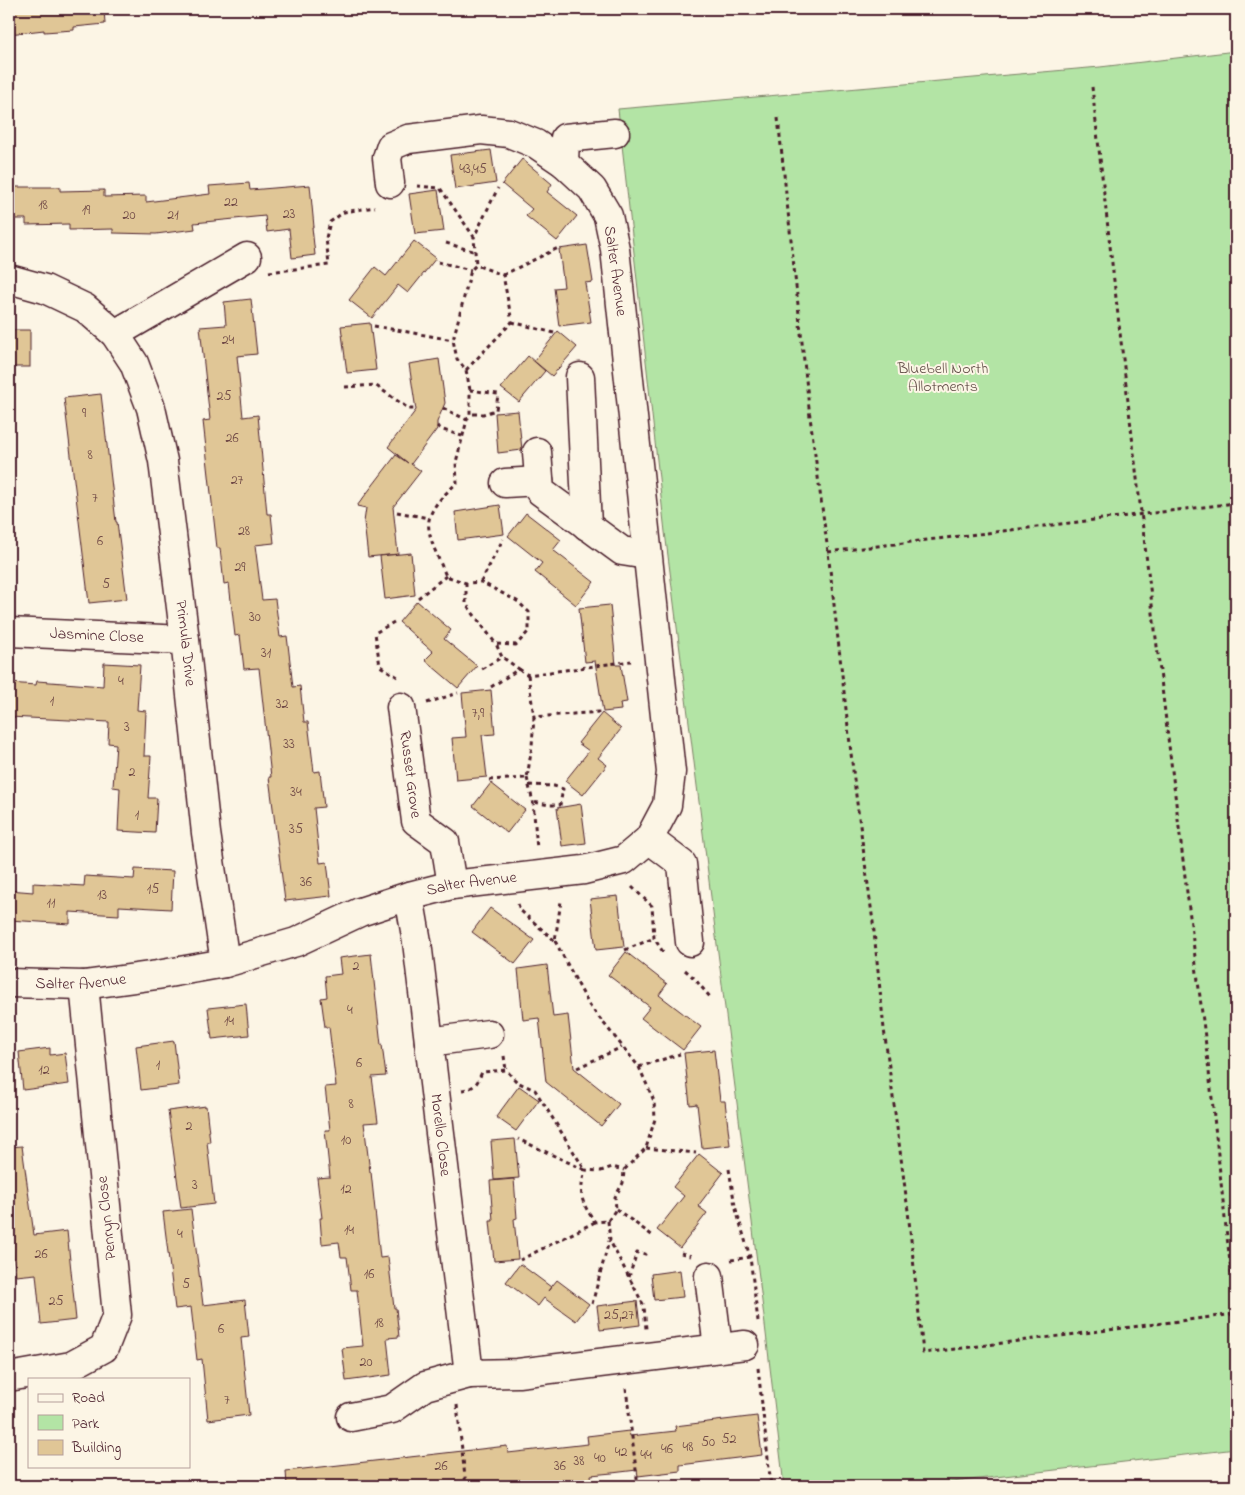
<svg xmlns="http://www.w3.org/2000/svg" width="1245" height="1495" font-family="'Indie Flower',sans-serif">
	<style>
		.green { fill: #b3e4a5; stroke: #7e8268 }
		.building { fill: #e0c696; stroke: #4a1f2b }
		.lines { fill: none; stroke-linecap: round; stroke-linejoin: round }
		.minor-casing { stroke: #4a1f2b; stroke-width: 31 }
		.path { stroke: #4a1f2b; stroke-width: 3; stroke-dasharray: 4 4; stroke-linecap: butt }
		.minor { stroke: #fcf5e5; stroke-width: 28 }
		.labels { text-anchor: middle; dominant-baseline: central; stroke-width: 4; stroke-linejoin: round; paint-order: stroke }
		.number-label { font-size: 14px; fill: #704946 }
		.street-label { font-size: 16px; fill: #4a1f2b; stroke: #fcf5e5 }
		.park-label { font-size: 16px; fill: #64504a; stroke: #fcf5e5 }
	</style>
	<rect width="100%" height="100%" fill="#fcf5e5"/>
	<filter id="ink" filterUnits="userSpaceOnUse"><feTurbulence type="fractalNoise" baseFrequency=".02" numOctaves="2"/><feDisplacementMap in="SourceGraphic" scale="10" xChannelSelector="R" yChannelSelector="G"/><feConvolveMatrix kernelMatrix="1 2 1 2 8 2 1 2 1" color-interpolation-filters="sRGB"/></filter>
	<g filter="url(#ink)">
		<polygon class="green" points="1236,51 1236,1449 918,1486 784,1486 765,1325 665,532 618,109 1100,67"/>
		<g class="building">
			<polygon points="9,9 104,9 105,24 74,27 74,30 44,32 44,30 9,34"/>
			<polygon points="491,150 496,183 455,189 450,155"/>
			<polygon points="522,159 552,184 547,192 577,216 557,241 526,216 532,209 502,184"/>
			<polygon points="249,183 250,190 310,185 314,227 312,227 315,255 292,258 289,229 267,232 265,216 194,223 195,229 156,234 113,233 113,229 69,230 69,224 26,225 26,219 9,219 9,187 60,187 60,191 104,190 104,197 146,196 146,202 210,194 209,186"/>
			<polygon points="438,190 444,231 415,234 409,194"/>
			<polygon points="414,241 436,258 408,293 398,285 372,318 349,300 375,267 386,276"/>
			<polygon points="587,245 593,282 585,283 591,322 559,326 554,288 564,287 559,249"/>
			<polygon points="251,299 257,354 237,356 243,417 258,415 267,514 271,514 274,543 255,545 262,600 275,599 280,637 287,636 293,687 300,686 304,722 308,722 314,772 320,771 324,807 314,808 320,863 327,862 331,896 285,901 269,777 271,777 259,668 244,669 240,635 235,636 229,583 224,584 220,548 217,548 203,421 210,420 200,327 226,325 224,302"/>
			<polygon points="370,323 376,370 347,373 341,326"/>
			<rect x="9" y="330" width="21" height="37"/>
			<polygon points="558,331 577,347 552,376 534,361"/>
			<polygon points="528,356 545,371 519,402 501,388"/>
			<polygon points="439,359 445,403 437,422 437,429 411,464 421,471 393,507 398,554 368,557 364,522 366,508 357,506 396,455 408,463 388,447 416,410 409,364"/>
			<polygon points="101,394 116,522 117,522 127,599 89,603 64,398"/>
			<polygon points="518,411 522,450 498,453 495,413"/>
			<polygon points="500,505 504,534 458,540 455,512"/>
			<polygon points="526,513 561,540 553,550 594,582 576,605 535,572 542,563 508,536"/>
			<polygon points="411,553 415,595 385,599 380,556"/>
			<polygon points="417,601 451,630 444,639 477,666 458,688 425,660 433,652 399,622"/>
			<polygon points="610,605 616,665 621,665 627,702 620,703 621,710 603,712 595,661 585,662 579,608"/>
			<polygon points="104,663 140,665 137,710 146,711 144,756 151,756 148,798 157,798 155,833 118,831 120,788 113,787 116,744 108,743 109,722 9,717 9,683 36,685 37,681 103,686"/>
			<polygon points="491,690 495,734 482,735 487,777 456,780 452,738 466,737 462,693"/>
			<polygon points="602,713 621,729 598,758 607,765 583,795 565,781 589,751 578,743"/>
			<polygon points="491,783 525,810 507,833 473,806"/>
			<polygon points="581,804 586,843 562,846 557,808"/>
			<polygon points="135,869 173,871 171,909 119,906 119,915 70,912 70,924 9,920 9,890 33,892 33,883 84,886 85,876 134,879"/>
			<polygon points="618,896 624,947 596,950 590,899"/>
			<polygon points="490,908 534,940 515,964 472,932"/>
			<polygon points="626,952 667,984 659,995 701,1027 683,1050 641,1018 650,1007 608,975"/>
			<polygon points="371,954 381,1045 382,1045 386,1076 372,1077 378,1122 364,1123 370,1172 371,1172 380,1258 388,1257 394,1308 396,1308 399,1337 387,1338 391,1375 346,1381 342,1348 363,1346 357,1290 351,1290 347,1257 341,1257 339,1242 322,1244 320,1218 322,1218 317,1178 330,1177 325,1130 330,1130 325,1087 336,1086 329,1027 325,1027 321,998 327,997 325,976 341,974 339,958"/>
			<polygon points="547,965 553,1017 568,1015 574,1068 619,1104 601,1126 546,1082 539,1018 523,1020 518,969"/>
			<polygon points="246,1004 249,1035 212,1039 208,1008"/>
			<polygon points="174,1041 179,1085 141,1090 136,1046"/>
			<polygon points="50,1048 50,1055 65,1053 69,1084 23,1090 19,1052"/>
			<polygon points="714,1050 720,1101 725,1101 730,1145 702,1148 697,1104 690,1105 684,1053"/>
			<polygon points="519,1086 539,1100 516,1131 496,1117"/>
			<polygon points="206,1106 210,1142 207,1142 214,1204 181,1208 168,1111"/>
			<polygon points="515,1139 519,1178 494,1180 491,1141"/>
			<polygon points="22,1146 34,1235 67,1231 76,1320 41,1324 36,1274 16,1276 10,1230 9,1231 9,1147"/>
			<polygon points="699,1154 723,1173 698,1206 707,1213 680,1248 657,1230 684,1196 673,1187"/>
			<polygon points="514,1179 517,1218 514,1219 518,1259 494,1261 490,1221 493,1221 490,1181"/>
			<polygon points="191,1209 203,1305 245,1300 249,1337 241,1338 249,1415 208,1420 202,1359 197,1360 191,1307 175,1309 163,1212"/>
			<polygon points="520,1264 551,1287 548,1291 557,1280 589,1304 576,1321 544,1298 538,1306 506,1282"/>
			<polygon points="680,1270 683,1297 654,1300 651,1274"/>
			<polygon points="637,1301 640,1325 600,1330 597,1306"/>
			<polygon points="757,1416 762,1455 680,1465 680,1471 638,1476 637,1470 612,1473 591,1475 592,1481 550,1486 287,1486 286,1471 507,1446 508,1453 588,1444 587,1436 629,1431 630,1436 676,1431 675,1426"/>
		</g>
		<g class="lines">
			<defs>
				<g id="minor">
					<polyline points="564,163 565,138 615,133"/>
					<path id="s1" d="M9,279L45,289L85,308L115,334L134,363L151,408L163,461L185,640L206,833L225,963"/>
					<polyline points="115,334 247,257"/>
					<polyline points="580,377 587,526"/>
					<polyline points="537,452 540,491 622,551 647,555"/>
					<polyline points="505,483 539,481"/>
					<path id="s2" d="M9,632L185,640"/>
					<path id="s3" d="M401,707L416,821L445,842L452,885"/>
					<polyline points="649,839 682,864 690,942"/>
					<path id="s4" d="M409,896L417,942L469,1374L518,1373L745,1345"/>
					<path id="s5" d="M9,983L84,985L157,975L225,963L296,942L360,912L409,896L452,885L584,870L624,860L649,839L667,805L671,772L615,249L608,216L592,189L564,163L536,144L509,133L481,130L408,139L391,146L387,158L390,183"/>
					<polyline points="429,1042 489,1034"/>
					<polyline points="709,1276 718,1348"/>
					<polyline points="9,1377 71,1366 104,1348 117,1315 84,985"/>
					<polyline points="351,1417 392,1409 425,1386 469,1374"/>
				</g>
			</defs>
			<use href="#minor" class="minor-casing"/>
			<g class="path">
				<path d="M1092,87C1127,399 1164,710 1203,1021C1215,1117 1223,1213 1236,1309"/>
				<polyline points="778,118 810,417 828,552 855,788 873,922 884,1029 908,1211 923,1353 1236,1314"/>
				<polyline points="417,186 440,188 474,237 498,188"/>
				<polyline points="446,243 476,252"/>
				<polyline points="438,262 471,270"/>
				<polyline points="269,272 329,265 326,238 330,222 344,212 375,207"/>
				<polyline points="503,275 558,248"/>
				<polyline points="512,322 554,333"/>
				<polyline points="374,326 453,340"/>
				<polyline points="466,370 512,322 503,275 476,265"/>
				<polyline points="345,387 375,385 409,409 415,409"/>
				<polyline points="470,390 498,394 496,410 483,414 470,414"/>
				<polyline points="443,408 467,420"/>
				<polyline points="437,426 443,430 462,436"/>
				<polyline points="397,512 429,518"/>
				<polyline points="828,552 1236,503"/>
				<polyline points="481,582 503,539"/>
				<path d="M466,583V604L496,644L516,645L529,631V612L517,601L481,582L466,583L446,576C440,561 426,535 429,520C432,505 447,492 457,483L456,462L467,420L470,414V390L466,370L457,359L453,340L471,270L476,265L474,237"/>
				<polyline points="418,598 446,576"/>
				<polyline points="394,622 375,633 380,666 401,679"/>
				<polyline points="482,669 502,657 496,644"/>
				<polyline points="519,669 528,675 631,661"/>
				<polyline points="528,675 534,717 600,712"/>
				<polyline points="491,687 519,669 502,657"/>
				<polyline points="427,703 458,693"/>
				<polyline points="527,778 533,802 537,849"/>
				<polyline points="489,780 527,778 532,746 534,717"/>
				<polyline points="529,785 554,786 563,789 560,805 550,805 533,802"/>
				<polyline points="632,887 652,906 654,938 663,952"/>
				<polyline points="518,904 520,910 555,941 561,901"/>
				<path d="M555,941L589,1005L639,1067L654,1101L655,1119L646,1148L624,1170L623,1183L615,1197L616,1209L608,1221L595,1222C580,1200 579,1196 585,1170L601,1171L612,1167L624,1170"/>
				<polyline points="625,950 654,938"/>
				<polyline points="685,970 693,977 710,997"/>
				<polyline points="504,1056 506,1070"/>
				<polyline points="639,1067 680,1054"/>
				<polyline points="577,1068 622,1047"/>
				<path d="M462,1090C475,1088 477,1084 482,1072L506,1070L517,1082L535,1090L585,1170L518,1139"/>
				<polyline points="646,1148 696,1153"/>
				<polyline points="729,1169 735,1206 750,1257"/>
				<polyline points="616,1209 653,1236"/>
				<polyline points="608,1221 610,1241 644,1306 646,1329"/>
				<polyline points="681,1253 691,1256"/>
				<polyline points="520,1260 595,1222"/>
				<polyline points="731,1260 750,1257 758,1321"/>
				<polyline points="629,1277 637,1252 649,1255"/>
				<polyline points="592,1304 609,1241"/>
				<polyline points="758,1368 771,1486"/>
				<polyline points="626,1388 638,1486"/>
				<polyline points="457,1405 466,1486"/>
			</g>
			<use href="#minor" class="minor"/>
		</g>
	</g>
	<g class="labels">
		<g class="number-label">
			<text x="473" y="169">43,45</text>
			<text x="231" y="202">22</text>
			<text x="43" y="205">18</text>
			<text x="86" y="210">19</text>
			<text x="289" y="214">23</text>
			<text x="129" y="215">20</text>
			<text x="173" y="215">21</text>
			<text x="228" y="340">24</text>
			<text x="224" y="396">25</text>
			<text x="84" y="413">9</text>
			<text x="232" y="438">26</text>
			<text x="90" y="455">8</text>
			<text x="237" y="480">27</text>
			<text x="95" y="498">7</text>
			<text x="244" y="531">28</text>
			<text x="100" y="541">6</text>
			<text x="240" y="567">29</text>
			<text x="106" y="584">5</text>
			<text x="255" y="617">30</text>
			<text x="266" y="653">31</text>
			<text x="121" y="681">4</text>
			<text x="52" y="701">1</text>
			<text x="282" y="704">32</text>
			<text x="478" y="713">7,9</text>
			<text x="127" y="727">3</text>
			<text x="289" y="744">33</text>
			<text x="132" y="772">2</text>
			<text x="296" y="792">34</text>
			<text x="137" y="815">1</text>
			<text x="296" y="829">35</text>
			<text x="306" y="882">36</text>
			<text x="153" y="889">15</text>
			<text x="102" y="895">13</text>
			<text x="51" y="903">11</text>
			<text x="356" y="966">2</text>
			<text x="350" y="1010">4</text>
			<text x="229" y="1021">14</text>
			<text x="359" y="1063">6</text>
			<text x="158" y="1065">1</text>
			<text x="44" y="1070">12</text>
			<text x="351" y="1104">8</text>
			<text x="189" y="1126">2</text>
			<text x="346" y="1140">10</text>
			<text x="195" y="1185">3</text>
			<text x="346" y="1189">12</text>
			<text x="349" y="1230">14</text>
			<text x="180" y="1234">4</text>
			<text x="41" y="1254">26</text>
			<text x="369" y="1274">16</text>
			<text x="186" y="1284">5</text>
			<text x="56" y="1301">25</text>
			<text x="619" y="1315">25,27</text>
			<text x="379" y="1323">18</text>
			<text x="221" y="1329">6</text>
			<text x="366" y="1362">20</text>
			<text x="227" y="1400">7</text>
			<text x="729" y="1439">52</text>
			<text x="708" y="1442">50</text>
			<text x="688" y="1447">48</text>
			<text x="667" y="1449">46</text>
			<text x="621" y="1452">42</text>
			<text x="646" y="1455">44</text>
			<text x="600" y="1458">40</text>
			<text x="579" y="1461">38</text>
			<text x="441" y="1466">26</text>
			<text x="560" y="1466">36</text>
		</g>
		<g class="street-label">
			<text transform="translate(615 271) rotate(82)">Salter Avenue</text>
			<text stroke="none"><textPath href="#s2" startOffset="88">Jasmine Close</textPath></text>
			<text stroke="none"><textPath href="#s1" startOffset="442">Primula Drive</textPath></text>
			<text stroke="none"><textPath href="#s3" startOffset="68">Russet Grove</textPath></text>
			<text stroke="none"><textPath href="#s5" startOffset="478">Salter Avenue</textPath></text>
			<text stroke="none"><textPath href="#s5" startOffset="72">Salter Avenue</textPath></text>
			<text stroke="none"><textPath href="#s4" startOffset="241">Morello Close</textPath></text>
			<text transform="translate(107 1218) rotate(-96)">Penryn Close</text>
		</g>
		<g class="park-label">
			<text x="943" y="369">Bluebell North<tspan x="943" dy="18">Allotments</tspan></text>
		</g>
	</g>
	<rect width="1245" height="1495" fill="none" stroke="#fcf5e5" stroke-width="30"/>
	<rect x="15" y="15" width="1215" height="1465" fill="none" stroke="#4a1f2b" stroke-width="2" filter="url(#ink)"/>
	<rect x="28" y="1378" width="162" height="90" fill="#fcf5e5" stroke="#b59f9b"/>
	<rect x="38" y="1394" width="25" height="8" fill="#fcf5e5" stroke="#b59f9b"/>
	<text x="72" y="1402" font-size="15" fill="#4a1f2b">Road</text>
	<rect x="38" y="1415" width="25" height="15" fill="#b3e4a5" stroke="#b59f9b"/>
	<text x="72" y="1428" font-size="15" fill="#4a1f2b">Park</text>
	<rect x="38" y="1440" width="25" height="15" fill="#e0c696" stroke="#b59f9b"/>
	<text x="72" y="1452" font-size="15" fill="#4a1f2b">Building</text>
</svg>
